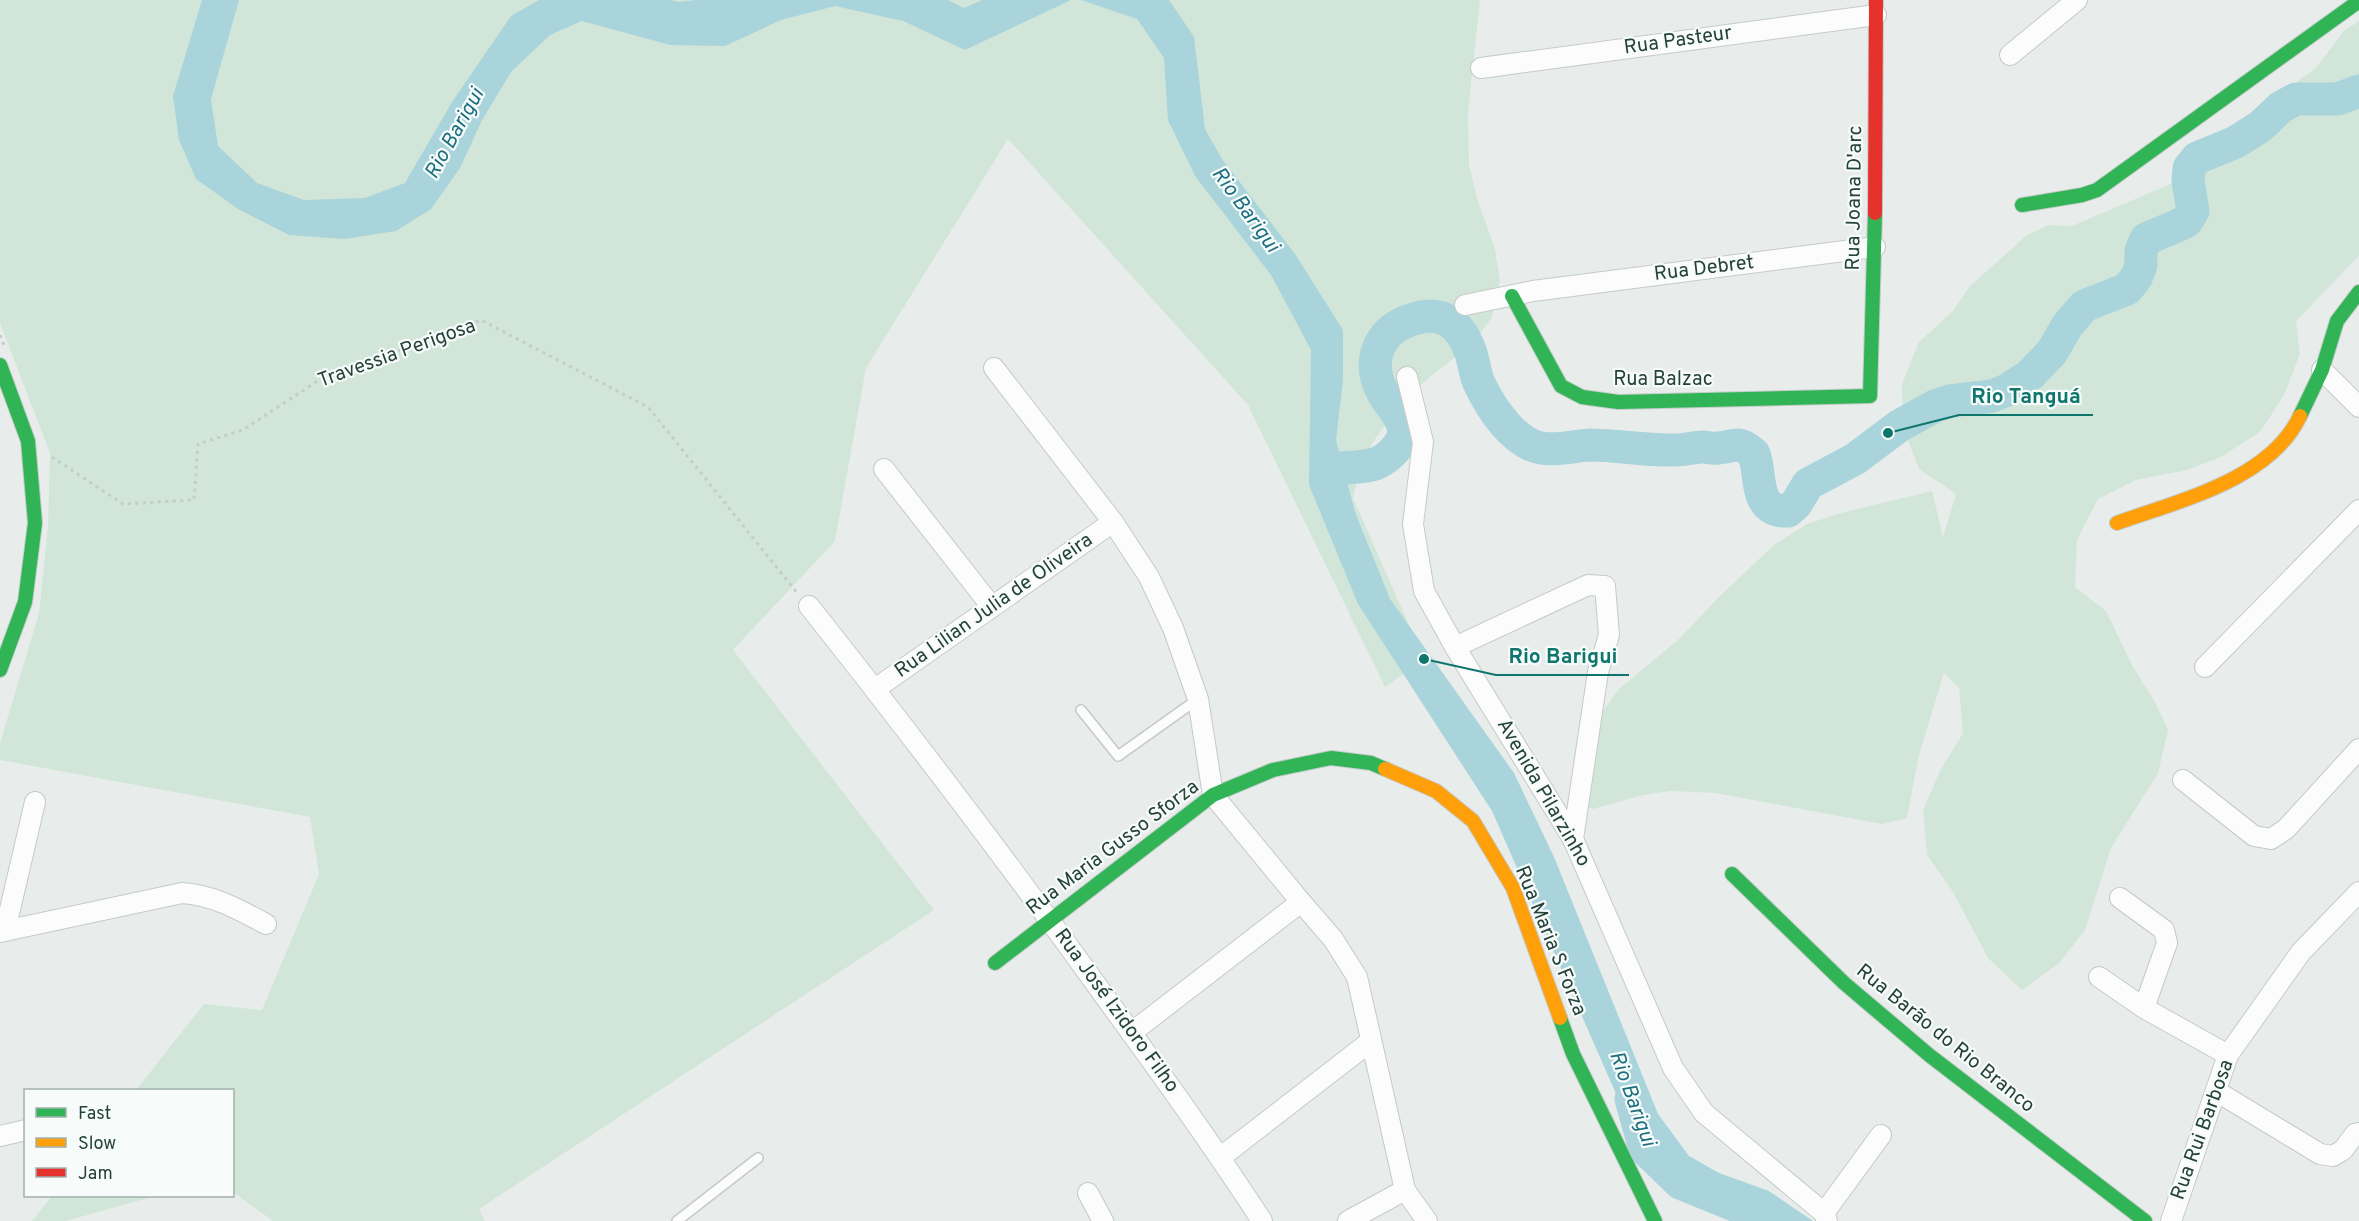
<svg xmlns="http://www.w3.org/2000/svg" width="2359" height="1221" font-family="Overpass,sans-serif">
	<style>
		.green { fill: #d1e6d8 }
		.water { fill: #a9d4db }
		.lines { fill: none; stroke-linecap: round; stroke-linejoin: round }
		.river { stroke: #a9d4db; stroke-width: 33 }
		.lane-casing { stroke: #c5cac8; stroke-width: 12 }
		.street-casing { stroke: #c5cac8; stroke-width: 22 }
		.fast-casing { stroke: #c3cbc8; stroke-width: 16 }
		.slow-casing { stroke: #c3cbc8; stroke-width: 16 }
		.jam-casing { stroke: #c3cbc8; stroke-width: 16 }
		.path { stroke: #c3ccca; stroke-width: 3; stroke-dasharray: 3 4.5; stroke-linecap: butt }
		.lane { stroke: #fcfcfc; stroke-width: 9 }
		.street { stroke: #fcfcfc; stroke-width: 20 }
		.fast { stroke: #30b455; stroke-width: 14 }
		.slow { stroke: #ff9f0a; stroke-width: 14 }
		.jam { stroke: #e5322d; stroke-width: 14 }
		.labels { text-anchor: middle; dominant-baseline: central; stroke-width: 4.5; stroke-linejoin: round; paint-order: stroke }
		.street-label { font-size: 20px; fill: #24423a; stroke: #f7fbf9 }
		.water-label { font-size: 21px; font-style: italic; fill: #1c6f80; stroke: #f7fbf9 }
		.leader { fill: none; stroke: #0f766e; stroke-width: 2 }
		.callout-dot { fill: #0f766e; stroke: #f7fbf9; stroke-width: 2 }
		.callout-label { font-size: 21px; text-anchor: middle; font-weight: bold; fill: #0f766e; stroke: #f7fbf9; stroke-width: 4.5; stroke-linejoin: round; paint-order: stroke }
	</style>
	<rect width="100%" height="100%" fill="#e8edeb"/>
	<g class="green">
		<polygon points="0,0 1480,0 1468,113 1469,164 1477,198 1495,249 1500,281 1492,317 1473,343 1420,385 1394,412 1375,439 1360,467 1353,498 1424,659 1385,687 1248,405 1008,139 866,368 835,541 733,650 934,910 479,1209 485,1221 273,1221 233,1192 232,1090 136,1090 204,1004 262,1010 319,874 310,817 0,760 0,743 39,613 48,527 50,453 0,323"/>
		<polygon points="2359,21 2359,256 2296,321 2300,354 2284,395 2260,432 2221,457 2187,470 2136,480 2098,499 2077,540 2075,587 2106,611 2133,667 2156,704 2168,730 2158,773 2111,848 2085,930 2059,963 2022,990 1988,958 1953,892 1927,855 1923,810 1940,771 1963,733 1959,688 1944,673 1919,755 1907,818 1882,824 1715,793 1670,791 1643,795 1593,809 1571,799 1591,728 1619,689 1679,639 1721,595 1775,544 1807,524 1841,513 1932,491 1943,537 1956,494 1919,469 1903,428 1902,384 1919,342 1953,311 1969,287 2027,235 2049,225 2072,226 2180,180 2249,115 2316,68 2344,31"/>
		<polygon points="52,1196 155,1196 66,1221 32,1221"/>
	</g>
	<g class="water">
		<polygon points="202,0 239,0 211,99 218,146 257,183 304,200 365,198 405,183 452,102 511,16 539,0 671,0 678,2 696,0 948,0 964,8 982,0 1071,0 965,50 903,21 835,6 781,20 725,46 670,45 582,21 550,35 511,72 482,120 460,168 431,209 396,231 344,239 289,235 238,209 196,179 179,140 173,96"/>
		<polygon points="1081,0 1169,0 1194,37 1205,129 1222,159 1295,254 1343,330 1343,380 1336,440 1355,512 1390,599 1514,773 1554,857 1658,1114 1689,1156 1719,1173 1769,1191 1813,1221 1765,1221 1750,1204 1669,1172 1631,1128 1492,811 1358,604 1309,485 1311,350 1271,275 1195,176 1168,120 1164,58 1137,19"/>
	</g>
	<g class="lines">
		<g class="river">
			<path d="M1334,469C1347,467 1363,468 1375,464C1388,459 1407,442 1403,426C1399,413 1388,403 1382,391C1367,362 1378,332 1408,321C1441,308 1460,322 1471,353C1474,363 1475,374 1479,383C1490,406 1508,434 1531,445C1549,453 1571,446 1590,445C1618,445 1647,451 1676,450C1685,450 1694,447 1703,447C1708,447 1712,449 1717,448C1724,448 1731,445 1739,445C1746,446 1749,450 1754,454C1762,476 1753,512 1788,511L1796,504L1808,484L1855,459L1899,426L1935,406L1950,401L1992,396L2007,390L2030,375L2052,352L2067,326L2084,306L2127,289L2136,278L2141,265V250L2146,239L2186,222L2193,211L2188,181L2189,168L2197,158L2236,142L2261,126L2281,107L2296,99H2338L2359,91"/>
			<polyline points="1631,1099 1645,1149 1680,1183 1739,1207 1753,1221"/>
		</g>
		<defs>
			<g id="lane">
				<polyline points="1081,710 1118,756 1198,699"/>
				<polyline points="677,1221 758,1158"/>
			</g>
			<g id="street">
				<polyline points="2010,55 2077,0"/>
				<polyline points="1481,68 1876,15"/>
				<polyline points="1465,305 1533,291 1875,247"/>
				<polyline points="994,368 1113,522 1149,577 1173,628 1198,699 1213,795 1301,902 1333,939 1357,977 1405,1190 1427,1221"/>
				<polyline points="2322,370 2359,407"/>
				<polyline points="1407,377 1423,442 1413,524 1424,591 1455,647 1573,839 1673,1068 1704,1113 1824,1213 1827,1221"/>
				<polyline points="884,469 992,607"/>
				<path d="M809,606C913,737 1014,870 1111,1005C1163,1076 1214,1147 1262,1221"/>
				<polyline points="1455,647 1588,585 1605,586 1609,635 1598,672 1573,839"/>
				<polyline points="2205,667 2359,510"/>
				<polyline points="875,689 1113,522"/>
				<polyline points="2183,780 2254,836 2271,839 2286,829 2359,749"/>
				<polyline points="2120,898 2164,930 2167,943 2144,1008"/>
				<polyline points="5,931 35,802"/>
				<path d="M0,932L182,893C213,895 238,909 266,924"/>
				<polyline points="2099,977 2144,1008 2228,1055"/>
				<polyline points="1131,1033 1301,902"/>
				<polyline points="2216,1091 2320,1154 2333,1156 2343,1150 2355,1134 2359,1133"/>
				<polyline points="0,1136 26,1130"/>
				<polyline points="1221,1157 1371,1041"/>
				<polyline points="1088,1193 1103,1221"/>
				<polyline points="1824,1213 1881,1135"/>
				<polyline points="1348,1221 1405,1190"/>
				<polyline points="2171,1221 2228,1055 2301,952 2359,892"/>
			</g>
			<g id="fast">
				<polyline points="2022,205 2082,195 2097,190 2359,1"/>
				<polyline points="1512,296 1561,386 1582,397 1618,402 1870,396 1875,213"/>
				<polyline points="0,365 28,441 35,523 25,602 0,670"/>
				<polyline points="2300,416 2322,370 2337,321 2359,292"/>
				<polyline points="1732,874 1844,983 1929,1055 2145,1221"/>
				<polyline points="995,963 1213,795 1273,770 1331,758 1371,763 1385,769"/>
				<polyline points="1560,1018 1573,1054 1655,1221"/>
			</g>
			<g id="slow">
				<path d="M2117,523C2178,501 2270,480 2300,416"/>
				<polyline points="1385,769 1436,791 1473,821 1513,888 1560,1018"/>
			</g>
			<polyline id="jam" points="1875,213 1876,0"/>
		</defs>
		<use href="#lane" class="lane-casing"/>
		<use href="#street" class="street-casing"/>
		<use href="#fast" class="fast-casing"/>
		<use href="#slow" class="slow-casing"/>
		<use href="#jam" class="jam-casing"/>
		<g class="path">
			<polyline points="0,335 4,345"/>
			<polyline points="52,457 123,504 194,500 198,444 243,430 316,382 481,320 648,407 798,594"/>
		</g>
		<use href="#lane" class="lane"/>
		<use href="#street" class="street"/>
		<use href="#fast" class="fast"/>
		<use href="#slow" class="slow"/>
		<use href="#jam" class="jam"/>
	</g>
	<g class="labels">
		<g class="street-label">
			<text transform="translate(1678 41) rotate(-8)">Rua Pasteur</text>
			<text transform="translate(1855 198) rotate(-89)">Rua Joana D'arc</text>
			<text transform="translate(1704 269) rotate(-7)">Rua Debret</text>
			<text transform="translate(397 354) rotate(-20)">Travessia Perigosa</text>
			<text x="1663" y="380">Rua Balzac</text>
			<text transform="translate(994 606) rotate(-35)">Rua Lilian Julia de Oliveira</text>
			<text transform="translate(1543 793) rotate(60)">Avenida Pilarzinho</text>
			<text transform="translate(1113 848) rotate(-37)">Rua Maria Gusso Sforza</text>
			<text transform="translate(1550 941) rotate(68)">Rua Maria S Forza</text>
			<text transform="translate(1116 1011) rotate(54)">Rua José Izidoro Filho</text>
			<text transform="translate(1945 1039) rotate(39)">Rua Barão do Rio Branco</text>
			<text transform="translate(2203 1130) rotate(-70)">Rua Rui Barbosa</text>
		</g>
		<g class="water-label">
			<text transform="translate(455 134) rotate(-61)">Rio Barigui</text>
			<text transform="translate(1245 210) rotate(54)">Rio Barigui</text>
			<text transform="translate(1632 1099) rotate(70)">Rio Barigui</text>
		</g>
	</g>
	<path class="leader" d="M1888 433L1959 415H2093M1424 659L1496 675H1629"/>
	<g class="callout-dot">
		<circle cx="1888" cy="433" r="6"/>
		<circle cx="1424" cy="659" r="6"/>
	</g>
	<g class="callout-label">
		<text x="2026" y="403">Rio Tanguá</text>
		<text x="1563" y="663">Rio Barigui</text>
	</g>
	<rect x="24" y="1089" width="210" height="108" fill="#f7fbf9" stroke="#a3b1ad" stroke-width="1.5"/>
	<rect x="36" y="1108" width="30" height="9" fill="#30b455" stroke="#a3b1ad" stroke-width="1.5"/>
	<text x="78" y="1119" font-size="18" fill="#24423a">Fast</text>
	<rect x="36" y="1138" width="30" height="9" fill="#ff9f0a" stroke="#a3b1ad" stroke-width="1.5"/>
	<text x="78" y="1149" font-size="18" fill="#24423a">Slow</text>
	<rect x="36" y="1168" width="30" height="9" fill="#e5322d" stroke="#a3b1ad" stroke-width="1.5"/>
	<text x="78" y="1179" font-size="18" fill="#24423a">Jam</text>
</svg>
